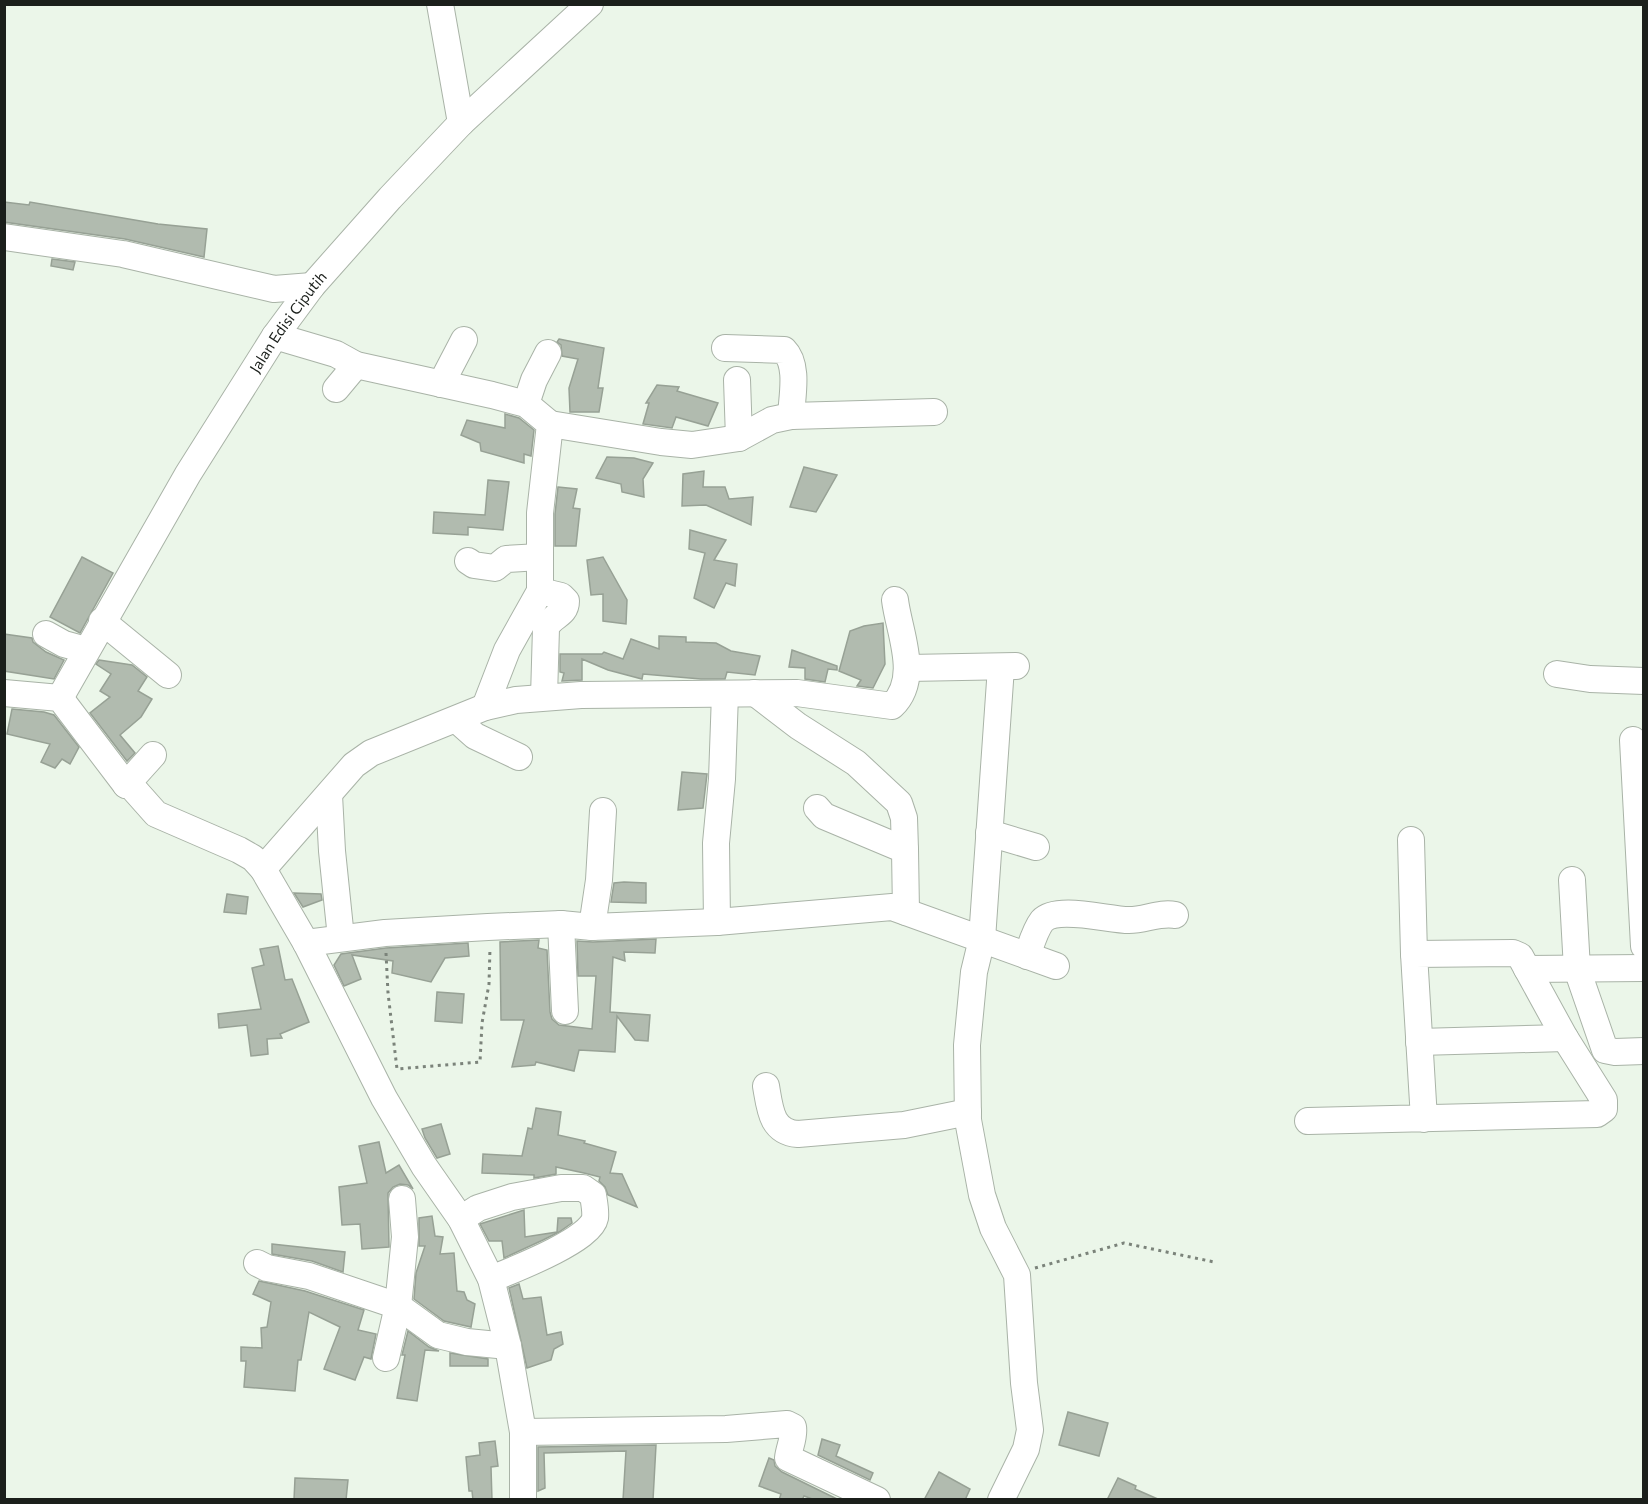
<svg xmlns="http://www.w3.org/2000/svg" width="1648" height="1504" font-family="Commissioner,sans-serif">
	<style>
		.building { fill: #b1bbaf; stroke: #97a195; stroke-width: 1.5 }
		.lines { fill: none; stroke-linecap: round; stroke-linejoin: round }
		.minor-casing { stroke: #a9b3a7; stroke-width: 28 }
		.path { stroke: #7b837a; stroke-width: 3; stroke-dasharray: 3 4.5; stroke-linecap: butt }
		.minor { stroke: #fff; stroke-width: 26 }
		.labels { text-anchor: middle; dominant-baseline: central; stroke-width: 6; stroke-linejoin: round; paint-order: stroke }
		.street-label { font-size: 15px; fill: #1b1f1b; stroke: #fff }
	</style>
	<rect width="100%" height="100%" fill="#ebf6e9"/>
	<g class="building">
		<polygon points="4,202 29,205 30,202 158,224 207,229 204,257 125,239 4,222"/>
		<polygon points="52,259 75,262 73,270 51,266"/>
		<polygon points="559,339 604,348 598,388 603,388 599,412 570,412 569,388 578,359 562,356 561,345 557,342"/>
		<polygon points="657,385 679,387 677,391 718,403 708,426 676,417 672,428 643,424 649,403 646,403"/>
		<polygon points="505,414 519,418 534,430 531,456 524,454 524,463 481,451 480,443 461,435 467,420 505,428"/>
		<polygon points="607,457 634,458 653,463 643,479 644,497 622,492 621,484 596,478"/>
		<polygon points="804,467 837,475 816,512 790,507"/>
		<polygon points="704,471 703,487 725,487 729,499 753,497 751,525 706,505 682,506 683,474"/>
		<polygon points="488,480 509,482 503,530 468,527 468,535 433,533 434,512 485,515"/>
		<polygon points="558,487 577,489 573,508 580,509 576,546 555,546 555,514"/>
		<polygon points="690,530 726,540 714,560 737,564 735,586 726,583 714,608 694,598 705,553 689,549"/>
		<polygon points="82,557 113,573 80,633 50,617"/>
		<polygon points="603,557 627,600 626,624 603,621 603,594 591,595 587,560"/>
		<polygon points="883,623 885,664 873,688 857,686 861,680 839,671 850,631 864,626"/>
		<polygon points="4,634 32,638 33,642 46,652 64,660 54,679 4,671"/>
		<polygon points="659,636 686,637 686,642 716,643 731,651 760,656 755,675 727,672 725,679 701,679 643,674 642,679 608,670 582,659 582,680 562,681 564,673 560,672 560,654 602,654 604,652 623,659 631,639 659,649"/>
		<polygon points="792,650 837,666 837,670 828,669 825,682 805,679 805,668 789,667"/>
		<polygon points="99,660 132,665 147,677 138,691 152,699 141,717 120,735 135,753 127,761 90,713 110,697 100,691 111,674 96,664"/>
		<polygon points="12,709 44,712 54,715 79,747 70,764 62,759 55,768 41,762 50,744 7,734"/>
		<polygon points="682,772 707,774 703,808 678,810"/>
		<polygon points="624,882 646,883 646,903 611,902 614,883"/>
		<polygon points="294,893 321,894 322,900 303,907"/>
		<polygon points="227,894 248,897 246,914 224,912"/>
		<polygon points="656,939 655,953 624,952 625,961 613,957 610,1012 650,1015 648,1041 635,1040 617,1016 615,1052 579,1050 574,1071 536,1062 535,1065 512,1067 524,1020 501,1020 500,942 539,940 538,948 547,950 550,1012 552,1019 559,1025 592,1029 596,976 578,976 577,941 593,942"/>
		<polygon points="468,943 469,956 445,958 431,982 392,973 393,961 352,955 361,979 344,986 334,965 341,954 386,948"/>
		<polygon points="278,946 285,980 292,979 309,1022 280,1034 282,1038 267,1039 268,1054 251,1056 247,1025 219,1028 218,1014 261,1009 252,968 264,965 260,949"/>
		<polygon points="437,992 464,994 462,1023 435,1021"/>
		<polygon points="536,1108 561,1112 558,1135 585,1141 584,1143 616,1152 610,1173 622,1174 637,1207 608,1195 605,1187 599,1181 600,1177 584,1173 556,1167 556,1174 534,1178 534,1175 482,1173 483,1154 522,1156 528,1128 532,1129"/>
		<polygon points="441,1124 450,1154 437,1158 425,1138 422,1129"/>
		<polygon points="379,1142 386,1173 399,1165 413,1189 408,1185 400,1184 393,1187 388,1193 389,1247 362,1249 360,1224 342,1225 339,1187 367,1183 359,1146"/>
		<polygon points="524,1210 525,1237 557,1232 558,1218 571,1218 572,1223 559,1232 543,1240 504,1258 502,1241 489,1241 480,1224"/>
		<polygon points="432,1216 435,1236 443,1237 440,1254 454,1253 457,1291 464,1292 467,1300 475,1304 471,1327 444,1321 414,1299 416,1273 425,1246 419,1246 419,1218"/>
		<polygon points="272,1244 345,1252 343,1272 312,1261 272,1254"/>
		<polygon points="259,1281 305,1291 364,1310 358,1330 376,1334 371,1359 364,1357 355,1380 324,1369 340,1327 309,1312 301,1360 298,1360 295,1391 244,1387 246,1361 241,1361 241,1347 262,1348 261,1328 267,1327 271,1302 253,1294"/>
		<polygon points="519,1284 523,1299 541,1297 547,1335 561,1332 563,1344 554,1349 551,1360 527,1368 509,1288"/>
		<polygon points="408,1331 429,1347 439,1351 425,1350 417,1401 397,1398 405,1355 402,1355"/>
		<polygon points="450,1353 488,1359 488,1366 450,1366"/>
		<polygon points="1068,1412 1108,1423 1099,1456 1059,1445"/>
		<polygon points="822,1439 840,1445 836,1456 873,1473 870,1480 818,1455"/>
		<polygon points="495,1441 498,1466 491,1467 492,1500 473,1500 472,1491 469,1491 466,1457 480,1455 479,1443"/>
		<polygon points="656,1445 653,1500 623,1500 626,1451 544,1453 545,1488 538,1491 538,1447"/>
		<polygon points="769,1458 774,1460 775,1466 782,1472 839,1500 815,1500 804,1496 802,1500 779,1500 781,1494 759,1486"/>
		<polygon points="939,1472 970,1489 965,1500 924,1500"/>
		<polygon points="295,1478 348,1480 346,1500 294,1500"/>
		<polygon points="1118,1478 1136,1486 1135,1489 1160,1500 1107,1500"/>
	</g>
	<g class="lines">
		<defs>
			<g id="minor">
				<polyline points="440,4 461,123"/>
				<polyline points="4,237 123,254 274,289 312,286"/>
				<polyline points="275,336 336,354 356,365 492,395 526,404 550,424 540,513 540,591 507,650 485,707"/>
				<path d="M725,348L784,350C799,365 792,396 791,416"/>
				<polyline points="737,380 739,438"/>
				<polyline points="441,384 464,340"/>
				<polyline points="336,389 356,365"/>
				<polyline points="526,404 534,380 548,353"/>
				<polyline points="550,424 661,442 692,445 739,438 772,420 791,416 934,412"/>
				<polyline points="468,561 474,565 495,568 506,559 540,557"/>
				<path d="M540,591L561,596L566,601C566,616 551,615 546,628L544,697"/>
				<polyline points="102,621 168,675"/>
				<polyline points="46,634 64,644 86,650"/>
				<polyline points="908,668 1016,666"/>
				<polyline points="1557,674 1590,679 1644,681"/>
				<polyline points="4,693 60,698 126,785 132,787 156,814 239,850 253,858 263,869 306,943 384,1098 424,1166 461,1219 491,1279 508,1346 523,1432 523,1500"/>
				<polyline points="755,693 798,726 856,763 899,803 904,818 905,850"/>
				<path id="s1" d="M60,698L188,474L275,336L312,286L390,198L461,123L590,4"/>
				<polyline points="457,720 475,736 519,757"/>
				<polyline points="1633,740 1644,946"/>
				<polyline points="126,785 153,755"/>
				<polyline points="329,795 332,851 341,938"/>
				<polyline points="817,808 824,816 905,850 906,912"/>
				<polyline points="989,833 1036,847"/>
				<polyline points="1411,840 1414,954"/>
				<path d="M263,869L354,765L371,753L485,707L516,700L581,695L797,693L892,706C921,678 899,633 895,600"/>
				<polyline points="1572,880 1577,969 1605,1050 1615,1052 1644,1051"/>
				<polyline points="717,922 716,843 722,779 725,694"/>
				<polyline points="561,924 565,1011"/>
				<polyline points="592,927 599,880 603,811"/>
				<polyline points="306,943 385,933 488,927 561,924 592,927 717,922 892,907 1056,966"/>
				<path d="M1027,956C1031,945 1035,930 1042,921C1057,905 1108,920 1129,920C1145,920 1160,912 1175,915"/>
				<polyline points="1527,969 1644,968"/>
				<polyline points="1419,1042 1565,1038"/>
				<path d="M766,1086C770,1109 771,1132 798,1134L904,1125L968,1112"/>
				<polyline points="1308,1121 1597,1114 1604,1109 1604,1100 1565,1038 1520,956 1513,953 1414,954 1424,1119"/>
				<path d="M461,1219L478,1208L512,1197L561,1188H583L593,1195C594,1202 596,1211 595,1218C591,1240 513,1270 491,1279"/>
				<polyline points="257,1263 267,1268 309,1276 398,1306 438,1335 467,1342 508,1346"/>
				<polyline points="386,1358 398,1306 405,1237 402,1199"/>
				<path d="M523,1432L726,1429L787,1424L793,1427C795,1436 789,1448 788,1458L877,1500"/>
				<polyline points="1001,1500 1026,1449 1030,1430 1024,1383 1017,1275 993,1228 982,1195 968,1120 967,1045 974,972 982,939 1001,667"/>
			</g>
		</defs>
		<use href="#minor" class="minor-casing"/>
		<g class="path">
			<polyline points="386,953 388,993 397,1069 480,1062 482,1023 489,984 490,948"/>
			<polyline points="1035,1268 1124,1243 1214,1262"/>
		</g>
		<use href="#minor" class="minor"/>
	</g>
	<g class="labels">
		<g class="street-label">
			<text stroke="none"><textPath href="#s1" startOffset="440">Jalan Edisi Ciputih</textPath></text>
		</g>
	</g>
	<rect width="1648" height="1504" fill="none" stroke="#1b1f1b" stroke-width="12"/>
</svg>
